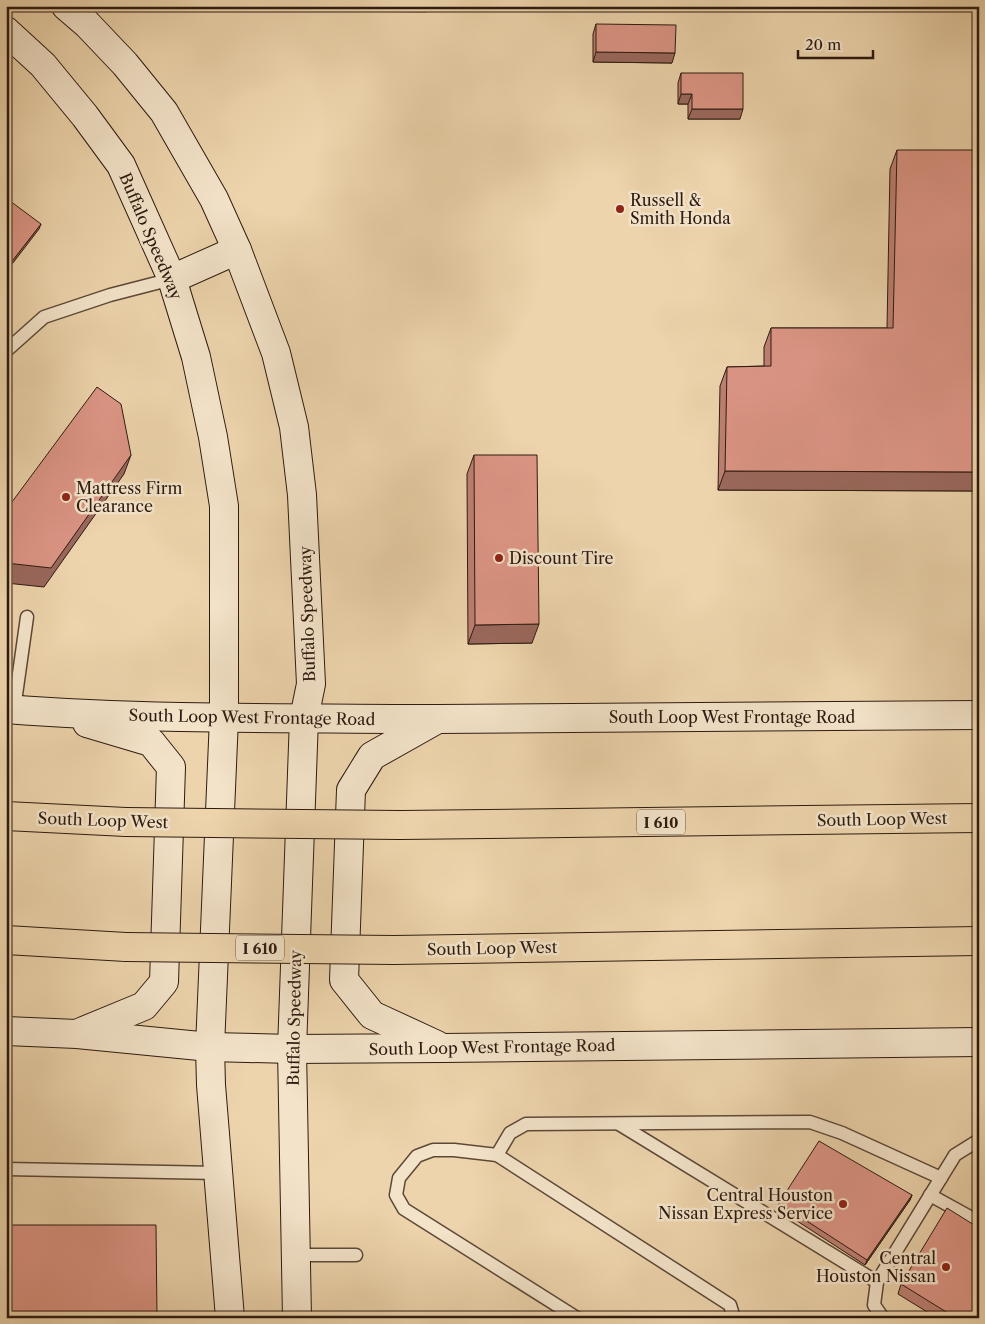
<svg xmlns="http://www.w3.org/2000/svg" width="985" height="1324" font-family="'Libre Caslon Text',serif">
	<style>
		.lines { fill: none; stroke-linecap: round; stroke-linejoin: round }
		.lane-casing { stroke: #5d4838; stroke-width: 15 }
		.secondary-casing { stroke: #2d1a11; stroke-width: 30 }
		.highway-casing { stroke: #2d1a11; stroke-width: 30 }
		.lane { stroke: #f3e3c9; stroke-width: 12 }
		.secondary { stroke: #f3e3c9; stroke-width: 28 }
		.highway { stroke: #edd4ac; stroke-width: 28 }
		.highway-bridge-casing { stroke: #2d1a11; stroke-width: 30; stroke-linecap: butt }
		.highway-bridge { stroke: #edd4ac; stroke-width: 28 }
		.wall { fill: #bd8072; stroke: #2d1a11 }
		.shaded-wall { fill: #9a685d; stroke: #2d1a11 }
		.building { fill: #dc9585; stroke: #2d1a11 }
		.poi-dot { fill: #8f2418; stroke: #f3e3c9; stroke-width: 2 }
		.labels { text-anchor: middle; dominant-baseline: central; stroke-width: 5; stroke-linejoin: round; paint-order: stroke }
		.shield { fill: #f3e3c9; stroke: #685648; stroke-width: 1 }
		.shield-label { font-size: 15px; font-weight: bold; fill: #2d1a11 }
		.poi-label { font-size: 16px; fill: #2d1a11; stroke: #f3e3c9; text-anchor: start }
		.street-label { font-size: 16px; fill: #2d1a11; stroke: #f3e3c9 }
	</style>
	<rect width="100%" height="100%" fill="#edd4ac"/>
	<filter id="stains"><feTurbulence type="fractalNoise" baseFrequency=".004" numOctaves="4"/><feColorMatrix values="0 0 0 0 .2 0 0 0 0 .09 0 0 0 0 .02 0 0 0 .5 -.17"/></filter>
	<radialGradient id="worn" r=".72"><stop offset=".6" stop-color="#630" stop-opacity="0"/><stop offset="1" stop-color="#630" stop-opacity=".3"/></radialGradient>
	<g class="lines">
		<defs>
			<g id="lane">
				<polyline points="6,351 44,317 110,295 172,279"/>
				<polyline points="14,709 27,617"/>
				<polyline points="619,1124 877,1282"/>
				<polyline points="497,1155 510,1133 526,1124 810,1122 842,1133 941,1178"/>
				<polyline points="6,1169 218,1173"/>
				<polyline points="930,1195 979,1222"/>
				<polyline points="295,1255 356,1255"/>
				<polyline points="577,1318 404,1209 396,1195 399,1178 417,1156 433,1150 454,1150 497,1155 730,1305 733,1315 731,1318"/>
				<polyline points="883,1318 874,1305 877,1282 955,1155 979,1140"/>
			</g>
			<g id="secondary">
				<polyline points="66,6 87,24 125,64 164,112 214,199 237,250 276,353 294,427 302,495 311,684 304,718 292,1049 297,1318"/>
				<polyline points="6,31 43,65 85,116 121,165 172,279 196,357 213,437 224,506 224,718 210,1047 211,1085 230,1318"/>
				<polyline points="172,279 237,250"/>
				<path d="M6,709C149,720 294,718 437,719L979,715"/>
				<polyline points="436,720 372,756 351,790 344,980 372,1015 437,1045"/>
				<polyline points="6,1031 77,1034 210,1047 292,1049 443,1048 979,1042"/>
				<polyline points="81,1032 144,1006 164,982 171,767 151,742 87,723"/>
			</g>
			<g id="highway">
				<polyline points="6,816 126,822"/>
				<polyline points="400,825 979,818"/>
				<polyline points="6,940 126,947"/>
				<polyline points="394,950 979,941"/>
			</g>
		</defs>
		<use href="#lane" class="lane-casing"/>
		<use href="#secondary" class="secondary-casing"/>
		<use href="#highway" class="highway-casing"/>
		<use href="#lane" class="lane"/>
		<use href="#secondary" class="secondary"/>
		<use href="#highway" class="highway"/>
		<defs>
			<g id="highway-bridge">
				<polyline points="126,822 400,825"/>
				<polyline points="126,947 394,950"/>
			</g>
		</defs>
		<use href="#highway-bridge" class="highway-bridge-casing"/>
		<use href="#highway-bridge" class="highway-bridge"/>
	</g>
	<g class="wall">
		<polygon points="596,24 672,63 593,62 593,34"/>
		<polygon points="681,73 740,119 688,119 688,104 678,104 678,83"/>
		<polygon points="897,150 979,491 718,490 720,386 727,367 764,366 764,347 771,328 887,328 890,169"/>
		<polygon points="474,455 532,643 468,644 467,474"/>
		<polygon points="912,1195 910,1200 865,1265 777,1208 779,1203"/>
		<polygon points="901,1284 979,1318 937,1318 898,1294"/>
	</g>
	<g class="shaded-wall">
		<polygon points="197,6 430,6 426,12 196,9"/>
		<polygon points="596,52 675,53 672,63 593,62"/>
		<polygon points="681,94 692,94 688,104 678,104"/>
		<polygon points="692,109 743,109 740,119 688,119"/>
		<polygon points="41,224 39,229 6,272 6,269"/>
		<polygon points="131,455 124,474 44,587 6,583 6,563"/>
		<polygon points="725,471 979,472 979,491 718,490"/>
		<polygon points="539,624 532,643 468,644 475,625"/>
		<polygon points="912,1195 910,1200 865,1265 867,1260"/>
	</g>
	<g class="building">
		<polygon points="596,24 676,25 675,53 596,52"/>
		<polygon points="681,73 743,73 743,109 692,109 692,94 681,94"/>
		<polygon points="897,150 979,150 979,472 725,471 727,367 771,366 771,328 893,328"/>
		<polygon points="6,198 41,224 6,269"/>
		<polygon points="97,387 121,404 131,455 51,568 6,563 6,510"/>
		<polygon points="474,455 537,455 539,624 475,625"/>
		<polygon points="819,1141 912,1195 867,1260 779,1203"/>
		<polygon points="947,1208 979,1228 979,1318 956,1318 901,1284"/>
		<polygon points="6,1225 156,1225 157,1318 6,1318"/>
	</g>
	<g class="poi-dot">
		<circle cx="620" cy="209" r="5"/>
		<circle cx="66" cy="497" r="5"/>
		<circle cx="499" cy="558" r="5"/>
		<circle cx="843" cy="1204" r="5"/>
		<circle cx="946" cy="1267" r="5"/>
	</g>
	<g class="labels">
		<g class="shield">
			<rect x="637" y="809.5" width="48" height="25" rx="4"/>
			<rect x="236" y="935.5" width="48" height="25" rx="4"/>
		</g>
		<g class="shield-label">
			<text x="661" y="822">I 610</text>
			<text x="260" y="948">I 610</text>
		</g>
		<g class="poi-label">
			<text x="630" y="200">Russell &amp;<tspan x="630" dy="18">Smith Honda</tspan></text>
			<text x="76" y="488">Mattress Firm<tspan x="76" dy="18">Clearance</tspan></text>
			<text x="509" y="558">Discount Tire</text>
			<text x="833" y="1195" text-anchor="end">Central Houston<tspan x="833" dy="18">Nissan Express Service</tspan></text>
			<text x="936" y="1258" text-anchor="end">Central<tspan x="936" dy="18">Houston Nissan</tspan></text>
		</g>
		<g class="street-label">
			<text transform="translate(151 236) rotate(67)">Buffalo Speedway</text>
			<text transform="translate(307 614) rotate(-92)">Buffalo Speedway</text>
			<text transform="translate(252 717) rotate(1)">South Loop West Frontage Road</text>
			<text x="732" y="717">South Loop West Frontage Road</text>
			<text transform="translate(882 819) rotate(-1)">South Loop West</text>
			<text transform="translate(103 820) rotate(2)">South Loop West</text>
			<text transform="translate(492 948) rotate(-1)">South Loop West</text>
			<text transform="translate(294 1018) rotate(-89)">Buffalo Speedway</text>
			<text transform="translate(492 1047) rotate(-1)">South Loop West Frontage Road</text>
		</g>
	</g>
	<rect width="985" height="1324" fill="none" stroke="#edd4ac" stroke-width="25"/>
	<rect x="8" y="8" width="970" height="1309" fill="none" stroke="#2d1a11" stroke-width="2.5"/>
	<rect x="12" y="12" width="960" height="1299" fill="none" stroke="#2d1a11"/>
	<path d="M798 50v8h75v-8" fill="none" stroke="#2d1a11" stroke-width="2.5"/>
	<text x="805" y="50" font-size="15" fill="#2d1a11" stroke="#f3e3c9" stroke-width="4" paint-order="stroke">20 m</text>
	<rect width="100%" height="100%" filter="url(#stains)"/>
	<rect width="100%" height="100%" fill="url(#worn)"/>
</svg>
